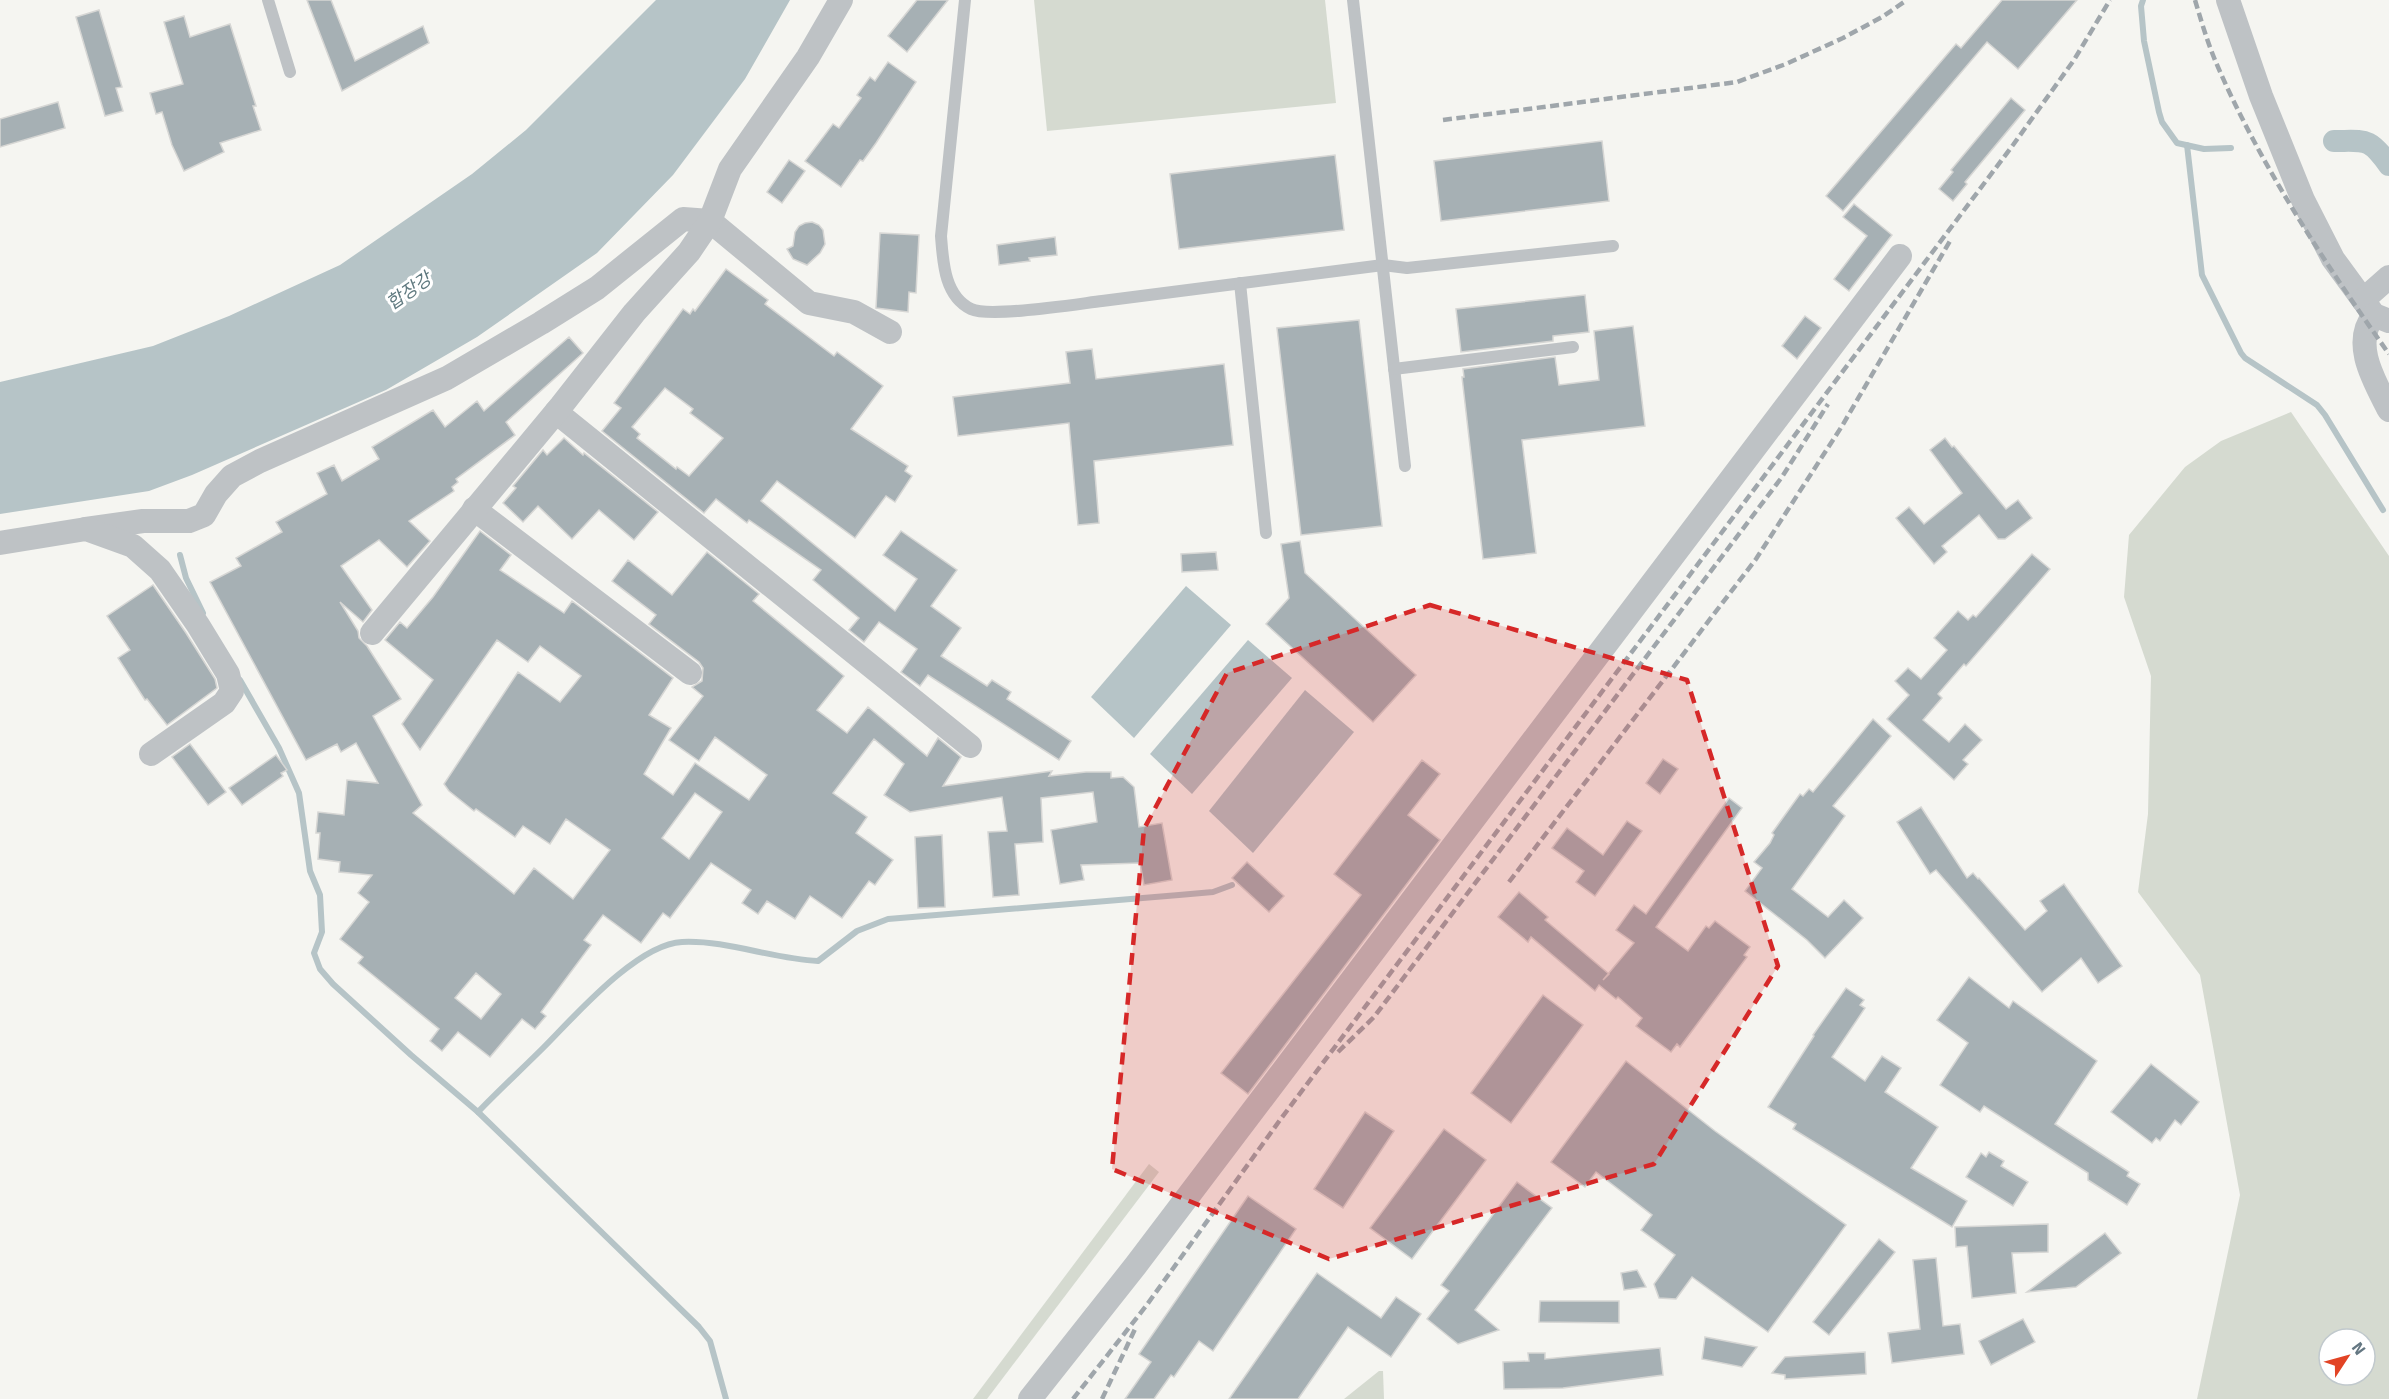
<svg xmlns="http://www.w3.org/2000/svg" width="2389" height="1399" font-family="Signika,'Noto Sans KR',sans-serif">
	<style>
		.green { fill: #d5dad0; fill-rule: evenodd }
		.water { fill: #b6c4c7 }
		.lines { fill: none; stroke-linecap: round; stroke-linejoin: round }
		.stream { stroke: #b6c4c7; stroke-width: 6 }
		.canal { stroke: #b6c4c7; stroke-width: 22 }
		.building { fill: #a6b0b4; stroke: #d6d6d4; stroke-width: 1.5; fill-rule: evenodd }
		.lane { stroke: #bec2c5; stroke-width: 12 }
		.street { stroke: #bec2c5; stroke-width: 24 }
		.rail { stroke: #9fa6ab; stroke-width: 4.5; stroke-dasharray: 9 4.5; stroke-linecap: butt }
		.marked { fill: #d62828; fill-opacity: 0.2; stroke: #d62828; stroke-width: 4.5; stroke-dasharray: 12 8; stroke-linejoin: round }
		.labels { text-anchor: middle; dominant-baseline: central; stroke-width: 6; stroke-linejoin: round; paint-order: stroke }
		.water-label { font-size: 18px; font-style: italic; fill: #5f797f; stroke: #fff }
	</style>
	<rect width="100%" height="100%" fill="#f5f5f1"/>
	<g class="green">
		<polygon points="1034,0 1325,0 1336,103 1047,131"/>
		<path d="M2291,412L2389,556V1399H2197L2240,1195L2200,975L2138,892L2148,814L2151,676L2124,597L2129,535L2185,467L2221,441ZM2329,1339H2365V1375H2329Z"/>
		<polygon points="1149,1164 1159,1172 987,1399 973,1399"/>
		<polygon points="1379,1371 1383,1371 1384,1399 1344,1399"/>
	</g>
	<g class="water">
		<polygon points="656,0 790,0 745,79 673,175 597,253 477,337 386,390 192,475 149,491 0,514 0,382 153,346 229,316 340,265 472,174 526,130"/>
		<polygon points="1186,586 1231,625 1134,738 1091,697"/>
		<polygon points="1248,640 1292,678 1192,794 1150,754"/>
		<polygon points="1305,690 1354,732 1253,853 1209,811"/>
	</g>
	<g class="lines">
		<g class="stream">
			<polyline points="2143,0 2141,6 2144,41 2159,112 2162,122 2177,143 2204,149 2231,148"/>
			<polyline points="2187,145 2202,275 2241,353 2245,358 2317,405 2325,415 2383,510"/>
			<polyline points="180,555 186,578 203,613"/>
			<polyline points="240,680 279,748 299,793 310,871 320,895 322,932 314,953 320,969 333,984 411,1055 478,1112 699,1327 710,1341 726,1399"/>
			<path d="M478,1112C499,1090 522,1069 543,1048C574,1017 637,944 682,942C728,940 772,959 818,961L857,931L888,919L1179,895L1213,892L1232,885"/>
		</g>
		<path class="canal" d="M2334,141C2366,141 2369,137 2389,165"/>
	</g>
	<g class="building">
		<polygon points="307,0 331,0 355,61 423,26 429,43 342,91"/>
		<polygon points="917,0 948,0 907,52 888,36"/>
		<polygon points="2002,0 2077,0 2018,69 1987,42 1843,211 1826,196 1956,44 1961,48"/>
		<polygon points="99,10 122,87 116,88 123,111 105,116 76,17"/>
		<polygon points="184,16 190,37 230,24 256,106 253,106 261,130 220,143 224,152 184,171 172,145 162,112 156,114 150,93 183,84 164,22"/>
		<polygon points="888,62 916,82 876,143 863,161 860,160 841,187 805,161 833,124 839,128 861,98 857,95 870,77 875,81"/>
		<polygon points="2011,98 2025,110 1965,182 1967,184 1953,201 1939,189 1953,172 1951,170"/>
		<polygon points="58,102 65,128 0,147 0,119"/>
		<polygon points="1602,141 1609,201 1441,221 1434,161"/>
		<polygon points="1335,155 1344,230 1179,249 1170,174"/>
		<polygon points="789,160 805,171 782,203 767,192"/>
		<polygon points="1854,204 1892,235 1849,291 1834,279 1867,236 1843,217"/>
		<polygon points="812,222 819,225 823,230 825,244 820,253 807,265 793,259 787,249 793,246 795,232 799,226 805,223"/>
		<polygon points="880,233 919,235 916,293 909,292 908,312 876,308"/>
		<polygon points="1055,237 1057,255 1029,258 1030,261 999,265 997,245"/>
		<path d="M726,269L768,300L765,304L834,356L837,352L883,386L851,429L908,466L905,471L912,476L895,502L886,496L855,538L777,481L761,501L895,611L917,579L883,555L901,531L957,570L931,606L961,628L941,656L987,686L992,680L1011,692L1007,699L1071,741L1059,760L928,675L920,686L901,672L917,649L879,622L864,642L849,630L859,618L813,580L821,570L749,520L747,523L716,499L704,513L602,431L621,408L614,403L683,309L690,314L693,309L695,311ZM665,388L693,409L690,413L723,438L689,476L677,467L676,469L637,438L640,434L632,427Z"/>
		<polygon points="1585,295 1589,332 1553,336 1553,341 1461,352 1456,309"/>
		<polygon points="1805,316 1821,328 1797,359 1782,346"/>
		<polygon points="1359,320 1382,526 1301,535 1277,328"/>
		<polygon points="1633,326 1645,426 1522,440 1536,553 1483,559 1462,377 1464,377 1463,369 1555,357 1559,385 1599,380 1594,331"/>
		<path d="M569,337L583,353L506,422L515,435L456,479L458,482L452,487L454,491L409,521L430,541L407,567L379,540L341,566L372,610L363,622L340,602L358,631L359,638L367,646L401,699L373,716L422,805L413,813L514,894L534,868L573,899L610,850L566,819L550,844L523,826L515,837L476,809L474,811L449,791L444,784L518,672L560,702L581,676L540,646L528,662L497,640L420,750L402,724L433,680L385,640L400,622L407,628L433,597L480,531L511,555L500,570L564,613L572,601L673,678L649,715L671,728L644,774L673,795L695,763L749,800L767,775L715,737L699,761L669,740L703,696L692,687L702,681L703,668L699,662L649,624L656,615L612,581L628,560L672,595L707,552L759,594L753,601L844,676L817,710L847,733L868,707L927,756L938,738L961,757L943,786L1052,771L1049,776L1086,772H1111V778L1123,777L1134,787L1139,827L1162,823L1172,880L1144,885L1140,863L1081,865L1084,880L1060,884L1051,830L1097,822L1093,792L1041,798L1043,842L1015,844L1019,895L993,897L988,832L1007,831L1002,797L910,812L884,795L904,764L874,739L833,793L867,817L856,833L893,860L875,885L869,881L842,918L810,896L795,919L767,901L758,914L742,903L751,890L711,863L670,918L663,913L641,943L603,915L584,940L591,945L541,1012L546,1016L535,1029L522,1019L490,1057L458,1032L442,1051L430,1041L439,1029L358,963L363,957L340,939L369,902L358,893L372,875L339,872L340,862L318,859L320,833H316L318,812L344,815L347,780L378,783L356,743L341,752L337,744L306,760L210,582L241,566L236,558L282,532L276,522L327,494L317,473L334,465L342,481L379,459L372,447L433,410L445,427L477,401L484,411ZM695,793L722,812L689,859L662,838ZM476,973L501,994L481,1019L455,998Z"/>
		<polygon points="1092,349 1096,379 1224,364 1233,445 1094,461 1099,523 1078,525 1069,423 958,436 953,397 1070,383 1066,352"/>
		<polygon points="564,438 583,455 584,453 658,512 634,540 599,510 572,539 538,506 523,522 503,503 516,488 513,486 543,450 547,455"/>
		<polygon points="1945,438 1952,447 1954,446 2006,509 2018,500 2032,518 2005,539 1998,539 1979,515 1942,546 1947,552 1934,564 1896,518 1909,507 1924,524 1962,493 1930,450"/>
		<polygon points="1300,541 1305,573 1416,675 1373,722 1266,624 1289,598 1281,544"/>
		<polygon points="1216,552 1218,570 1182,572 1181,554"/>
		<polygon points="2032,554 2050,569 1966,666 1964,664 1938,694 1942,698 1923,720 1949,742 1965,724 1982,740 1963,760 1968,764 1954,780 1887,719 1909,695 1895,681 1908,668 1921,679 1947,650 1934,638 1958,611 1968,620 1973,615 1976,617"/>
		<polygon points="153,585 186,633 215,679 217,688 167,725 147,699 145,700 118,658 130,650 107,616"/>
		<polygon points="1873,719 1891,736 1833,806 1845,816 1792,889 1828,917 1844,900 1863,918 1825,958 1807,940 1745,891 1762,868 1754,862 1770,843 1774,835 1772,833 1800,794 1803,796 1809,789 1813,792"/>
		<polygon points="190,744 226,792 208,805 172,757"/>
		<polygon points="276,755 287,770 281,773 283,776 242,805 229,788"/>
		<polygon points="1663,759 1678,769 1660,794 1646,783"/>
		<polygon points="1422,760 1440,774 1408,815 1440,840 1248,1094 1221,1073 1361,895 1334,874"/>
		<polygon points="1729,798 1742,808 1656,927 1688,951 1706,926 1709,928 1715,921 1750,947 1744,955 1747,957 1680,1047 1677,1044 1671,1052 1636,1026 1642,1018 1618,997 1616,999 1599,985 1595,991 1531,937 1528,942 1498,917 1519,892 1548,917 1545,920 1609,974 1603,980 1634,943 1616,930 1634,905 1646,914"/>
		<polygon points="1921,807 1967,878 1973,873 1978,879 1979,878 2025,930 2047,911 2040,901 2064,884 2122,966 2098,983 2081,958 2042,992 1936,870 1930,874 1897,822"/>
		<polygon points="1627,821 1642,831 1595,896 1576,882 1584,871 1552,848 1567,828 1603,855"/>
		<polygon points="942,835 945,907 918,908 915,837"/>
		<polygon points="1247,862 1284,896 1269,912 1232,878"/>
		<polygon points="1969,977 2009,1008 2013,1001 2097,1061 2055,1124 2129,1172 2127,1176 2140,1184 2127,1205 2088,1180 2088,1173 1984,1106 1980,1112 1940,1085 1968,1043 1937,1020"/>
		<polygon points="1846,988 1864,1000 1860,1005 1865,1008 1832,1057 1865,1081 1882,1056 1901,1068 1885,1092 1938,1127 1911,1168 1967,1201 1952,1227 1793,1129 1796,1124 1768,1107 1814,1036 1813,1035"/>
		<polygon points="1543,995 1583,1025 1511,1123 1471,1093"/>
		<polygon points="1626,1061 1715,1131 1846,1225 1768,1332 1692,1277 1676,1299 1659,1298 1654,1284 1675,1255 1641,1230 1652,1215 1596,1172 1585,1187 1551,1162"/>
		<polygon points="2151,1064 2199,1102 2181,1125 2175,1120 2160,1141 2156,1138 2152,1143 2111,1112"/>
		<polygon points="1365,1112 1394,1131 1343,1208 1314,1189"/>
		<polygon points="1444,1129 1486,1160 1412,1259 1370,1228"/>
		<polygon points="1989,1152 2004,1161 2001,1166 2028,1182 2013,1206 1966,1177 1981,1153 1986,1157"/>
		<polygon points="1517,1182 1552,1208 1475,1310 1499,1330 1458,1344 1427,1319 1449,1291 1441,1285"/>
		<polygon points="1248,1196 1296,1229 1213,1351 1199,1341 1174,1377 1171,1375 1154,1399 1125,1399 1151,1362 1139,1354"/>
		<polygon points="2048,1224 2048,1252 2012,1253 2016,1293 1972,1298 1967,1246 1956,1247 1955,1227"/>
		<polygon points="2105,1233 2121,1253 2076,1287 2027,1292"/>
		<polygon points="1879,1239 1895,1252 1829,1335 1813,1322"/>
		<polygon points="1936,1258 1943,1326 1960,1324 1964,1354 1892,1363 1888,1333 1920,1329 1913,1260"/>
		<polygon points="1637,1270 1646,1287 1624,1290 1621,1273"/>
		<polygon points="1317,1273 1381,1318 1396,1297 1421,1314 1391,1357 1348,1327 1298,1399 1229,1399"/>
		<polygon points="1540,1301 1619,1301 1619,1323 1539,1322"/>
		<polygon points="2023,1319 2035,1342 1991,1365 1979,1341"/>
		<polygon points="1705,1337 1757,1347 1742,1367 1702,1359"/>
		<polygon points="1660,1348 1663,1375 1563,1388 1504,1389 1503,1362 1529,1361 1528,1353 1545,1353 1545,1359"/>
		<polygon points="1865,1352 1866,1374 1785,1379 1785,1375 1772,1373 1785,1357"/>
	</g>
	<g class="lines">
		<g class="lane">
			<polyline points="268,0 290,72"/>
			<path d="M965,0L941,236C943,261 944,296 971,309C990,318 1077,304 1102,301C1196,289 1289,277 1383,265L1407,268L1613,246"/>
			<polyline points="1353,0 1405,466"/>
			<polyline points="1240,283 1266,533"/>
			<polyline points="1394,369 1573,347"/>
		</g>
		<g class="street">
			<polyline points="2228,0 2261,96 2303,200 2333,259 2374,315 2389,321"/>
			<polyline points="2363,300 2389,277"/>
			<path d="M2374,315C2351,344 2375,382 2389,410"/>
			<polyline points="556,412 970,746"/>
			<polyline points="474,509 690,673"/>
			<polyline points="86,529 143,521 189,521 204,515 216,494 232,476 260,461 447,378 541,323 597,288 683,219 710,221 809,303 854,312 890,332"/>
			<polyline points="0,543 86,529 133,546 160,570 198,625 228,674 232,691 224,703 151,754"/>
			<polyline points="372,633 561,406 634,313 689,252 710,221 730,169 808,57 841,0"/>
			<polyline points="1030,1399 1136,1265 1900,256"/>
		</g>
		<g class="rail">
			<path d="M2195,0C2201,20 2207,41 2215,60C2258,162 2326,265 2389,354"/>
			<polyline points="1443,120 1737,82 1786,64 1843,38 1882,17 1907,0"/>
			<polyline points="1509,882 1756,559 1842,426 1950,241"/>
			<polyline points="1338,1052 1374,1017 1782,477 1828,404"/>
			<polyline points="1073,1399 1146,1306 1280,1120 2013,145 2074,60 2110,0"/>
			<polyline points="1102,1399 1136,1327"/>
		</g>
	</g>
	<path class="marked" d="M1430,605L1687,680L1778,966L1654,1164L1329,1259L1112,1169L1144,829L1227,673Z"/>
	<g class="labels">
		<g class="water-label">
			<text transform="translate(409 291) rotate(-35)">합장강</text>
		</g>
	</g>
	<g transform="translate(2347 1357) rotate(54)"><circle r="28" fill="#ffffff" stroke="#c1c9cd" stroke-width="1.5"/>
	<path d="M0-4.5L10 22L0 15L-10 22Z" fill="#e24425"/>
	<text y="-9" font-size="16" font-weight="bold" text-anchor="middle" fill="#647782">N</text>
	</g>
</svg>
